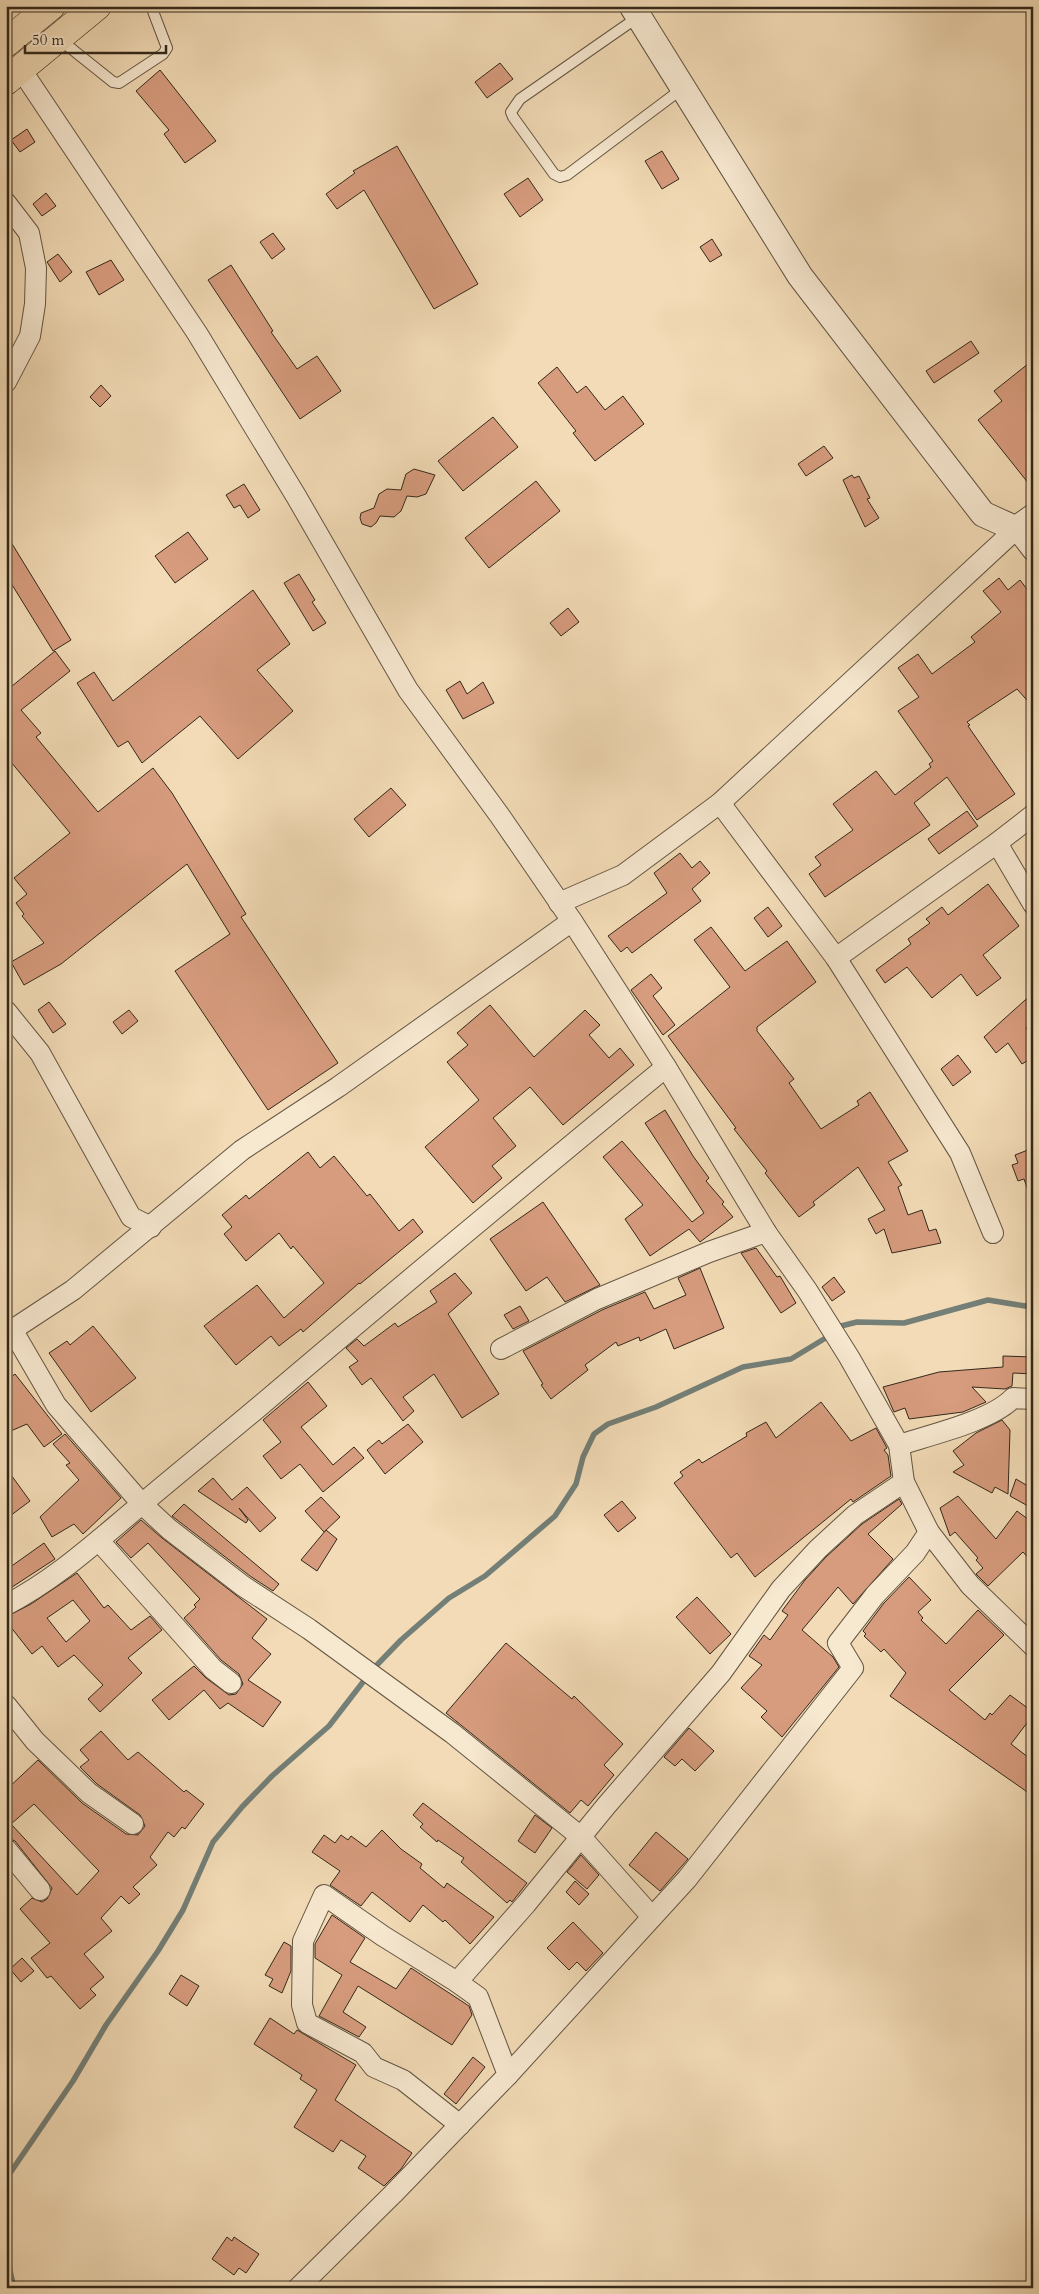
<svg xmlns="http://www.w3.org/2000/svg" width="1039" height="2294" font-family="Cardo,serif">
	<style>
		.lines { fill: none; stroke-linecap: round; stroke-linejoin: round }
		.stream { stroke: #737f77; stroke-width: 5.5 }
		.building { fill: #d79c7e; stroke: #33281b; fill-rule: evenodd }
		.service-casing { stroke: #635542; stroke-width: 12 }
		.minor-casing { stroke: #635542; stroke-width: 22 }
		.tertiary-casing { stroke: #635542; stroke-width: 27 }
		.primary-casing { stroke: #33281b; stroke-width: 29 }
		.service { stroke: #f7e8d0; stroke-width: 10 }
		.minor { stroke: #f7e8d0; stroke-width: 20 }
		.tertiary { stroke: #f7e8d0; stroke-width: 25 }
		.primary { stroke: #f2dbb6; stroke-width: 28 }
	</style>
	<rect width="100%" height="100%" fill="#f2dbb6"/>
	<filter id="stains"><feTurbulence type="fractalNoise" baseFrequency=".004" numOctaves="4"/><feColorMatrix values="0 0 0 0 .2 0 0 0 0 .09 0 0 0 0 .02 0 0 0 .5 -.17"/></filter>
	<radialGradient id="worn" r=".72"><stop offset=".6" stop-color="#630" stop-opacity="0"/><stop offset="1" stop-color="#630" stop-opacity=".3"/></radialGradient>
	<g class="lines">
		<g class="stream">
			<polyline points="841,1326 857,1322 904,1323 988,1300 1025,1306 1033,1305"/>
			<polyline points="374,1668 401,1640 449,1598 485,1576 555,1516 576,1484 583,1457 594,1434 608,1424 656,1407 743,1367 791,1359 824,1339"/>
			<polyline points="6,2179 73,2081 106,2025 158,1951 183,1910 213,1842 242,1807 272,1776 329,1726 363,1682"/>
			<polyline points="6,2253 14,2288"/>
		</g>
	</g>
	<g class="building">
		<polygon points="500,63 513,79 487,98 475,82"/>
		<polygon points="160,70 216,141 185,163 164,134 169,130 136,91"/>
		<polygon points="27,129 35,142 20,152 11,140"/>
		<polygon points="397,146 478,284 434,309 364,190 337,209 326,194 355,173 353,171"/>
		<polygon points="662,151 679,179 662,189 645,161"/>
		<polygon points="528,178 543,200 520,217 504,194"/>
		<polygon points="46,193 56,206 42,216 33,204"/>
		<polygon points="273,233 285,249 272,259 260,242"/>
		<polygon points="712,239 722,255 710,262 700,247"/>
		<polygon points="58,254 72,272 60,282 47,262"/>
		<polygon points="111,260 124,280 99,295 86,272"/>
		<polygon points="231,265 273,331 271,332 297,369 317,356 341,391 300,419 208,280"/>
		<polygon points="971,341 979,353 934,383 926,371"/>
		<polygon points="1033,360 1033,489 978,420 1002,401 994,391"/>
		<polygon points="557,367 577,393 586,386 605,410 623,396 644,424 595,461 573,433 576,431 538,383"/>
		<polygon points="101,385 111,396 100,407 90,397"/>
		<polygon points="493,417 518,447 463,491 438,461"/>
		<polygon points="824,446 833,458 806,476 798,464"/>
		<polygon points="414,469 435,475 426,494 417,497 407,496 401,511 394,517 380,516 376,523 371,527 362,524 360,518 361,513 374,508 379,494 387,489 401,490 406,474"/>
		<polygon points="852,475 854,478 859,476 870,498 867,499 879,518 865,527 843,480"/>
		<polygon points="536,481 560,511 489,568 465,538"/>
		<polygon points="244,484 260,510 248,518 240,505 234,508 226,495"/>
		<polygon points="188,532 208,559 175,583 155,556"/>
		<polygon points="6,534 71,640 53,651 6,575"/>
		<polygon points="299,574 315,600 312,602 326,623 313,631 284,583"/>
		<polygon points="999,578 1008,590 1020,580 1033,597 1033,707 1017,689 967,722 970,725 968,726 1015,794 977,820 947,777 914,803 930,825 825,897 809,874 821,865 815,857 853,830 833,804 876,771 895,795 931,767 929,764 933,761 898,711 919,697 898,668 918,654 932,674 975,642 971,637 1001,612 983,591"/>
		<polygon points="253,590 290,644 257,670 293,711 238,759 200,716 142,763 128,741 118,747 77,683 94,672 113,701"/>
		<polygon points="568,608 579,622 561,636 550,623"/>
		<polygon points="55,651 70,671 21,710 41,733 36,737 98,812 153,768 172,793 246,914 241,917 338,1063 268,1110 175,971 230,934 187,864 61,964 24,985 11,962 44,943 22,916 24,914 16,903 27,894 14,878 70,833 6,756 6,691"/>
		<polygon points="460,681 467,694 483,682 494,703 463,719 446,690"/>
		<polygon points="391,788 406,805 369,837 354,819"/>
		<polygon points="967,811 978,826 939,854 928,839"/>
		<polygon points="680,853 692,868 700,861 710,873 692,889 701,901 632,953 627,947 621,952 608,936 667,893 654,873"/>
		<polygon points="988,884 1019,926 983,955 1001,978 977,996 961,974 932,998 907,967 885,983 876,970 911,944 908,939 930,923 926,919 942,907 948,915"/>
		<polygon points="768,907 782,926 768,937 754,918"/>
		<polygon points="711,927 745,971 787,941 816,982 757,1027 757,1031 794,1079 789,1083 821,1129 859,1105 857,1101 870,1092 908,1151 888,1162 902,1185 898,1187 908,1215 922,1210 929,1231 936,1229 941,1243 892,1253 884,1229 876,1234 868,1219 885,1210 858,1167 813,1202 815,1205 799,1217 765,1173 767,1171 734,1129 736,1128 668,1036 730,987 694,940"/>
		<polygon points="651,974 662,988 653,996 675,1025 663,1035 631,990"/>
		<polygon points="1033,993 1033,1023 1026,1028 1033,1038 1033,1057 1022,1064 1008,1043 996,1053 984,1037"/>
		<polygon points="49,1002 66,1024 53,1033 38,1010"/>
		<polygon points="490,1005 534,1057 585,1010 600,1025 589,1035 609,1058 620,1048 634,1065 563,1125 530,1087 493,1118 516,1146 492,1166 502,1178 473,1203 425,1147 479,1100 447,1062 468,1045 457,1033"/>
		<polygon points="129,1010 138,1021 122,1034 113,1022"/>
		<polygon points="958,1055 971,1072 953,1086 941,1069"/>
		<polygon points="665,1110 693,1156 709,1178 706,1181 724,1202 722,1204 733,1217 700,1242 689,1229 650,1256 625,1219 643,1205 603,1157 622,1141 692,1222 704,1213 645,1123"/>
		<polygon points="1033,1148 1033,1199 1031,1199 1024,1179 1018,1181 1012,1165 1018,1163 1015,1155"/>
		<polygon points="308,1152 320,1168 334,1156 367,1196 370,1194 399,1231 413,1219 423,1232 360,1284 359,1283 303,1332 301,1329 279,1346 271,1336 236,1365 204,1326 257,1285 284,1318 324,1283 293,1246 291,1249 279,1233 246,1261 224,1234 232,1227 222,1215 246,1195 249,1199"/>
		<polygon points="543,1202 600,1285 565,1302 547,1277 526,1291 490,1239"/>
		<polygon points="756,1248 777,1277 780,1276 796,1303 781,1313 741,1253"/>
		<polygon points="700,1268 724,1328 674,1349 666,1329 640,1341 639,1337 618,1346 616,1342 585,1365 588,1370 551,1399 541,1385 543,1384 523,1351 602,1310 645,1292 654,1309 686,1295 678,1278"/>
		<polygon points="455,1273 472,1293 448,1314 499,1394 462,1418 434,1374 403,1397 414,1411 403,1421 371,1378 362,1385 349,1367 358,1361 346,1348 357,1339 364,1346 395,1323 398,1327 437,1302 430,1291"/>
		<polygon points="834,1277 845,1292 832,1301 822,1287"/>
		<polygon points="520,1306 529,1321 513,1329 504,1315"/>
		<polygon points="93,1326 136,1378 91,1412 49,1353 67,1341 70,1345"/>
		<polygon points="1003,1356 1033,1357 1033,1374 1013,1373 1012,1386 1005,1389 972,1387 986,1402 963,1412 909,1419 905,1408 894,1412 883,1387 939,1372 1003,1367"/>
		<polygon points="15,1374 62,1434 44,1447 27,1424 6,1433 6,1381"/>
		<polygon points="308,1382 327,1406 301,1427 333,1465 354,1447 364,1458 323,1492 300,1464 281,1479 263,1456 281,1442 263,1420"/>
		<polygon points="821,1402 851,1441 876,1428 887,1448 884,1450 888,1455 891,1476 853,1502 851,1499 755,1577 737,1553 731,1558 674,1483 683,1476 680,1472 699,1459 702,1463 747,1436 746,1433 766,1422 776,1438"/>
		<polygon points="1002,1420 1010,1430 1008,1494 995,1487 992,1493 953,1472 964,1465 953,1451 976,1433"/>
		<polygon points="408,1424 423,1442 385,1474 367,1450 379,1440 382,1444"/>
		<polygon points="65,1434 121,1498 83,1534 74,1524 52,1537 40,1517 79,1480 66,1465 70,1463 53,1444"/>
		<polygon points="6,1468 30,1501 6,1519"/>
		<polygon points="213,1478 232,1500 247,1487 276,1518 260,1532 239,1508 248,1520 246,1523 198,1491"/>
		<polygon points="1016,1479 1033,1489 1033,1498 1028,1506 1010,1496"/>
		<polygon points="958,1496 996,1539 1017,1511 1033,1523 1033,1563 1023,1552 988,1586 976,1574 983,1568 976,1560 978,1558 955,1532 950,1536 940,1508"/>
		<polygon points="321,1497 340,1517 324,1532 305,1511"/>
		<polygon points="899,1499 902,1504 868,1534 893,1559 853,1604 838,1587 802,1630 833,1657 839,1667 782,1737 761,1717 767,1711 741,1688 762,1665 749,1656 764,1635 770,1640 788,1615 782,1611 805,1580 826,1557 862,1524"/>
		<polygon points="622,1501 636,1518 618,1532 604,1515"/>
		<polygon points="184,1504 279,1584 273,1591 250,1576 172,1516"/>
		<polygon points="141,1520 162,1538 267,1619 252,1638 271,1654 248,1680 281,1702 263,1727 228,1703 220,1709 204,1690 169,1720 152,1700 194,1666 206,1678 229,1695 236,1694 243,1684 239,1674 221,1660 184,1618 196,1607 194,1605 200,1599 148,1543 131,1558 116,1542"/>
		<polygon points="326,1530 337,1539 317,1571 301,1560"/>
		<polygon points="44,1543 55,1559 6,1591 6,1570"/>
		<path d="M77,1573L104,1608L108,1605L131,1630L150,1616L162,1630L128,1658L142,1673L100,1712L88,1699L103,1685L74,1655L58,1667L42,1646L32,1654L6,1621V1617L31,1604ZM73,1600L90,1621L66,1642L47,1618Z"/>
		<polygon points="909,1577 931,1600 918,1612 923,1618 921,1620 946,1644 978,1610 1004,1635 949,1690 985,1720 990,1713 992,1715 1010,1695 1033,1712 1033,1715 1011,1744 1033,1761 1033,1796 890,1696 906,1673 884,1649 881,1652 864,1636 866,1634 863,1631 884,1603"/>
		<polygon points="697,1597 731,1634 710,1654 676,1617"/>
		<polygon points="506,1643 572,1699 574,1696 623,1744 604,1765 614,1775 588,1806 581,1800 570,1813 446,1713"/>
		<polygon points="689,1728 714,1751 695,1771 682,1759 675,1766 664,1757"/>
		<path d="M101,1731L128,1760L138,1752L184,1792L186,1790L204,1804L185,1829L182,1827L174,1837L168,1832L150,1857L157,1865L133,1887L140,1894L129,1904L121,1896L101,1918L112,1931L84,1954L104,1977L90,1989L96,1995L80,2009L51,1976L47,1978L31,1958L50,1943L20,1909L32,1898L42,1902L47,1899L52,1888L15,1841L6,1837V1790L38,1760L82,1803L126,1834L138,1835L145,1826L140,1815L97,1784L80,1767L89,1760L80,1750ZM34,1804L99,1871L77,1895L11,1824Z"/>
		<polygon points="423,1803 527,1883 512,1902 510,1900 507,1903 461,1862 464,1858 438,1840 437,1842 420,1827 423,1824 413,1815"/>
		<polygon points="535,1815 552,1828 535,1853 518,1841"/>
		<polygon points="382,1830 401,1849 422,1864 420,1868 444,1888 447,1883 494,1917 470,1944 445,1920 443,1922 423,1905 410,1922 372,1892 361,1906 330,1885 340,1871 312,1852 324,1835 335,1843 341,1835 348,1840 351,1836 366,1847"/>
		<polygon points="656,1832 688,1859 660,1891 629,1865"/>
		<polygon points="581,1855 599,1875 587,1889 567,1872"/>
		<polygon points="575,1881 589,1894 579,1905 566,1892"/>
		<polygon points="332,1915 365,1938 350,1962 396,1989 411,1968 469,2006 472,2015 452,2045 358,1986 343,2012 366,2027 359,2037 319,2016 342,1975 315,1958 315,1944"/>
		<polygon points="573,1922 603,1953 586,1971 577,1962 569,1970 547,1948"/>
		<polygon points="284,1942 291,1946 291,1971 282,1993 269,1986 273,1979 265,1975"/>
		<polygon points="22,1958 34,1971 21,1982 10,1969"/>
		<polygon points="181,1975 199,1986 187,2006 169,1994"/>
		<polygon points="270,2018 294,2034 297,2030 356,2065 335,2100 412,2153 401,2169 384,2186 358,2168 366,2156 341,2140 333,2152 294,2127 317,2090 300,2079 302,2075 254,2044"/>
		<polygon points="473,2057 485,2067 456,2104 444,2094"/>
		<polygon points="227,2237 232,2241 234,2237 259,2254 246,2273 239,2268 234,2275 212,2259"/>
	</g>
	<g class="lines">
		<defs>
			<g id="service">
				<polyline points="638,17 520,99 511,112 513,117 554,174 560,177 567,175 683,88"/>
				<polyline points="58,38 113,82 119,83 163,54 167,48 151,6"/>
			</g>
			<g id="minor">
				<polyline points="20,68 197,333 296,496 408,690 500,816 572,921 666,1067 766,1232 807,1290 849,1357 899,1445 904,1482 929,1532 970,1585 1033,1646"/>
				<polyline points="6,203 29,233 36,268 35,304 30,336 6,382"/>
				<polyline points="720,803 836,958 960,1153 993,1233"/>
				<polyline points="997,843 1033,904"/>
				<polyline points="559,903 623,875 720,803 1016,529 1033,551"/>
				<polyline points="836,958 997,843 1033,815"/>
				<polyline points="6,1011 40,1053 131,1217 151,1227"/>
				<polyline points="13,1331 56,1405 142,1504 169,1529 243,1586 309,1629 452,1733 581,1837 652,1917"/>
				<polyline points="6,1334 73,1290 242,1150 338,1087 572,921"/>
				<polyline points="501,1349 597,1299 709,1252 766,1232"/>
				<path d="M899,1445C930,1435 991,1421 1013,1398L1033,1399"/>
				<polyline points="100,1542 213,1669 231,1683"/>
				<path d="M6,1605C58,1578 98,1540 143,1503C182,1470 222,1438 261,1405C395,1291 530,1179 666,1067"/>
				<polyline points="6,1705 35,1741 89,1793 133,1824"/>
				<polyline points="6,1849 40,1890"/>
				<polyline points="457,1982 383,1936 324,1895 303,1941 302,2005 307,2023 363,2053 374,2067 403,2080 460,2125"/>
				<polyline points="508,2075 687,1879 853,1668 838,1643 875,1595 915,1553 929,1532"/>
				<polyline points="298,2288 393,2194 508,2075 478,1997 457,1982 526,1904 606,1806 721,1673 781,1589 818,1549 855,1515 904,1482"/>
			</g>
			<polyline id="tertiary" points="632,6 800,276 983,514 1016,529 1033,517"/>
			<g id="primary">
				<polyline points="6,43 51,6"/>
				<polyline points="6,81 97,6"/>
			</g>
		</defs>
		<use href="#service" class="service-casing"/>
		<use href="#minor" class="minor-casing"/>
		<use href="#tertiary" class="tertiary-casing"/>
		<use href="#primary" class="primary-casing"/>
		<use href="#service" class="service"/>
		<use href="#minor" class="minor"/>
		<use href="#tertiary" class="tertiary"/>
		<use href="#primary" class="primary"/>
	</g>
	<rect width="1039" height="2294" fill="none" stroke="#f2dbb6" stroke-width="25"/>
	<rect x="8" y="8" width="1024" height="2279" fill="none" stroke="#33281b" stroke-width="2.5"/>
	<rect x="12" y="12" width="1014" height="2269" fill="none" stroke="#33281b"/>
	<path d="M25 45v8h141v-8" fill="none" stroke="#33281b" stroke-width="2.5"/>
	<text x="32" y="45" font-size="15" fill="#33281b" stroke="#f7e8d0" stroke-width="4" paint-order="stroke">50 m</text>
	<rect width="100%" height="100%" filter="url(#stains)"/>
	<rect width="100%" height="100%" fill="url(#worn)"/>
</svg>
